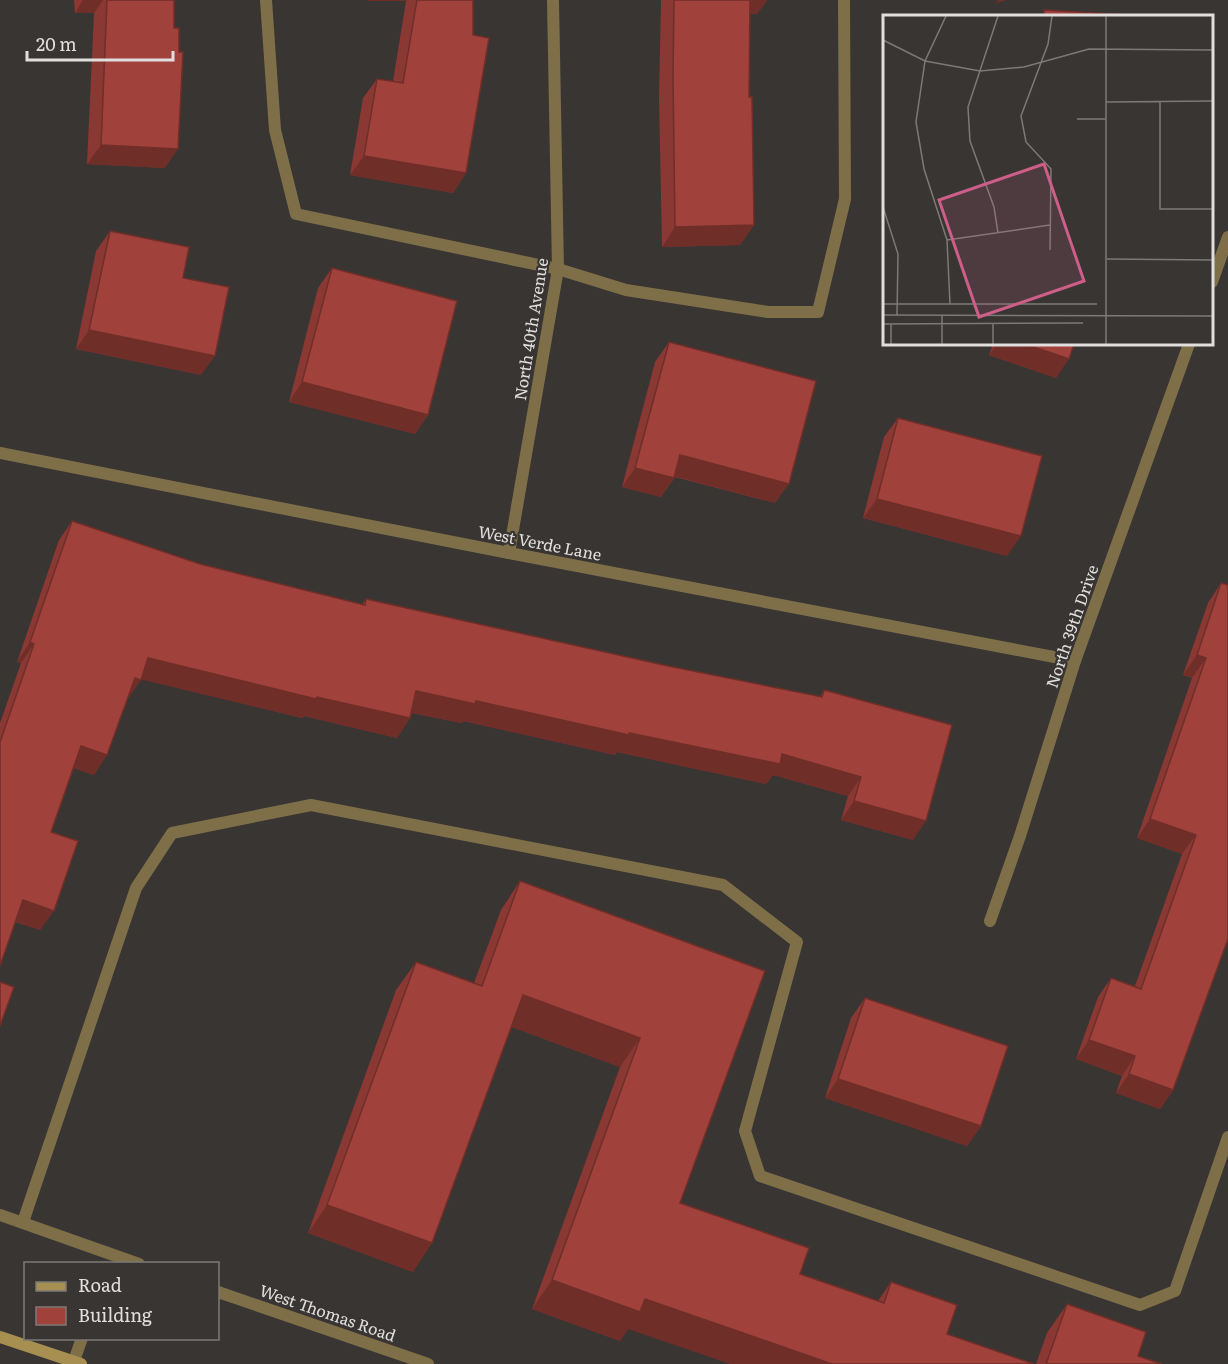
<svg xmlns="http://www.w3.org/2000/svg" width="1228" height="1364" font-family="Literata,serif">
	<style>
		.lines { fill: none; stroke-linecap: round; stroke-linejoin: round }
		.service { stroke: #7e6f49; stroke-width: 12 }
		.minor { stroke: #7e6f49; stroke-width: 12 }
		.secondary { stroke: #a68f50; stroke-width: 12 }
		.wall { fill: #8a3833 }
		.shaded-wall { fill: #702e29 }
		.building { fill: #a0413b; stroke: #702e29; stroke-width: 1.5 }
		.labels { text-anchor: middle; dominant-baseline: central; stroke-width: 4.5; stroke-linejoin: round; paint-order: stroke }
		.street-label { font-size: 16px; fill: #e1dfde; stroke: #383533 }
		.inset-road { fill: none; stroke: #7c7977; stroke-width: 1.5 }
		.view { fill: #cd5e89; fill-opacity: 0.15; stroke: #cd5e89; stroke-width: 3 }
		.inset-edge { fill: none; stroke: #e1dfde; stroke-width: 3 }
	</style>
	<rect width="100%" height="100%" fill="#383533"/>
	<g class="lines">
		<g class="service">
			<polyline points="266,0 275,130 296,214 558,269 626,290 768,312 818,312 845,199 844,0"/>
			<polyline points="23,1222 136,888 172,833 311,805 723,885 797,942 745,1131 760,1176 1140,1305 1175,1291 1228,1137"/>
		</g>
		<g class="minor">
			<polyline points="1212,282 1228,237"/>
			<polyline points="0,453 509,553 1075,661"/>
			<polyline points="509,553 558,269 553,0"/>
			<polyline points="990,921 1020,836 1075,661 1189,344"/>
			<polyline points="0,1215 139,1264"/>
			<polyline points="218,1292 428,1364"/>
			<polyline points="74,1361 82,1338"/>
		</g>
		<polyline class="secondary" points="0,1337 81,1364"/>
	</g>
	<g class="wall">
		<polygon points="74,0 174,0 174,28 179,52 165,168 87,164 94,13 75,13"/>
		<polygon points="368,0 473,0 466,173 453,193 350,175 363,98 377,79 393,81 406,1"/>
		<polygon points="661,0 767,0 757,14 750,14 749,97 754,225 740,245 662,247 659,97"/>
		<polygon points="110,231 183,278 201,375 76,349 96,251"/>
		<polygon points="332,268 428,415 415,434 289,402 318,288"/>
		<polygon points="669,342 775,503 675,477 661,497 622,487 655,362"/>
		<polygon points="993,344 1074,344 1056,378 989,355"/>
		<polygon points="898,418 1007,556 863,518 884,437"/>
		<polygon points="72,521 200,564 362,605 366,599 668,666 820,697 824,690 913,840 841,820 848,796 773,775 766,784 617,752 615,755 463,721 461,723 412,713 410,718 397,738 304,716 302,718 141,679 127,700 94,775 74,768 51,832 40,930 15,922 0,966 0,723 21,663 17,662 59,540"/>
		<polygon points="1221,583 1173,1090 1160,1109 1116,1093 1122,1076 1076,1059 1098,997 1111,978 1135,986 1182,854 1137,838 1192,678 1183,675 1208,603"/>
		<polygon points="520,881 765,971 680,1203 800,1274 878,1301 891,1282 957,1305 628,1329 620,1341 532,1309 620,1067 512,1027 413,1272 308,1233 396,990 416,962 474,983 501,910"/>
		<polygon points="865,998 981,1126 967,1146 825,1098 851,1018"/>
		<polygon points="1067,1304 1138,1356 1162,1364 1036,1364 1047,1333"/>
	</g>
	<g class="shaded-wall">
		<polygon points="83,0 103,0 94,13 75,13"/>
		<polygon points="368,0 407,0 406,1 368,1"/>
		<polygon points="746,0 767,0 757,14 737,14"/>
		<polygon points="998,0 1006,0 995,4"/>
		<polygon points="101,145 178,149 165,168 87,164"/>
		<polygon points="364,156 466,173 453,193 350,175"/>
		<polygon points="754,225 740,245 662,247 675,227"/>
		<polygon points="89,330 215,356 201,375 76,349"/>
		<polygon points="997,344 1025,344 1069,359 1056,378 989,355"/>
		<polygon points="302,382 428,415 415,434 289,402"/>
		<polygon points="680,455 789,484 775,503 666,474"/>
		<polygon points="635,468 674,478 661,497 622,487"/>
		<polygon points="877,499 1021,536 1007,556 863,518"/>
		<polygon points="30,642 34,644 21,663 17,662"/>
		<polygon points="1197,655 1206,658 1192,678 1183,675"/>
		<polygon points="148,658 317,697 410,718 397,738 304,716 302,718 135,678"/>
		<polygon points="135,678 141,680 127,700"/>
		<polygon points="416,691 476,701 629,733 782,754 861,777 848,796 773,775 766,784 617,752 615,755 463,721 461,723 403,711"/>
		<polygon points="81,746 107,755 94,775 68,766"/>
		<polygon points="854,801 926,821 913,840 841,820"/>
		<polygon points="1150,819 1196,835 1182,854 1137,838"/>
		<polygon points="23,900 54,911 40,930 9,920"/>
		<polygon points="523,995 640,1038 620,1067 503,1024"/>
		<polygon points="1089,1040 1135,1056 1122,1076 1076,1059"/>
		<polygon points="1129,1074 1173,1090 1160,1109 1116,1093"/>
		<polygon points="838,1079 981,1126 967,1146 825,1098"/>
		<polygon points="327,1205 432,1243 413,1272 308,1233"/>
		<polygon points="552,1280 645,1299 832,1364 730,1364 628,1329 620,1341 532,1309"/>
	</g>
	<g class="building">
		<polygon points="107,0 174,0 174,28 179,28 179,52 183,52 178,149 101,145"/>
		<polygon points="417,0 473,0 473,35 489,38 466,173 364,156 377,79 403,83"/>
		<polygon points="674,0 750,0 749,97 752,97 754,225 675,227 673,77"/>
		<polygon points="1044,10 1146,16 1044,16"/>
		<polygon points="110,231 189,247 183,278 229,287 215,356 89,330"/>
		<polygon points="332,268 457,301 428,415 302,382"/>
		<polygon points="669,342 816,381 789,484 680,455 674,478 635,468"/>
		<polygon points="1025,344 1074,344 1069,359"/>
		<polygon points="898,418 1042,456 1021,536 877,499"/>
		<polygon points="72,521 200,564 365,605 366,599 668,666 822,697 824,690 952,725 926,821 854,801 861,777 782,754 780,764 629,733 629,735 476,701 475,704 416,691 410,718 317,697 316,699 148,658 141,680 135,678 107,755 81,746 51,832 78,841 54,911 23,900 0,966 0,742 34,644 30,642"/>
		<polygon points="1221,583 1228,585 1228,939 1173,1090 1129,1074 1135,1056 1089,1040 1111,978 1141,989 1196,835 1150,819 1206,658 1197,655"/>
		<polygon points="520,881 765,971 680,1203 809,1248 800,1274 884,1303 891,1282 957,1305 947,1334 1034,1364 832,1364 645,1299 640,1312 552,1280 640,1038 523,995 432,1243 327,1205 416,962 482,986"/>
		<polygon points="0,982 14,987 0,1026"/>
		<polygon points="865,998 1008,1046 981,1126 838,1079"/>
		<polygon points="1067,1304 1146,1332 1138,1356 1162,1364 1046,1364"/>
	</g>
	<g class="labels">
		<g class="street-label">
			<text transform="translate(530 329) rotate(-81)">North 40th Avenue</text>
			<text transform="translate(540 542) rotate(11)">West Verde Lane</text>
			<text transform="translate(1071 626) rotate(-71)">North 39th Drive</text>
			<text transform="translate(328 1312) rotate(19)">West Thomas Road</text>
		</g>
	</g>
	<g transform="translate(883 15)">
		<rect width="330" height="330" fill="#383533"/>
		<path class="inset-road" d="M63,1L42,46L33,107L41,154L64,225L67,289M115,1L85,92L87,126L111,192L115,218M0,25L42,46L97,56L141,52L206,34L330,35M223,87L330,86M277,87V194H330M194,104H223M330,142V195M0,192L15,239L14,300M64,225L167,210M167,235L168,154L143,127L138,101L165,29L169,1M224,244L330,245M0,289H214M0,300L330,301M59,300V329M0,309L200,308M8,329V309M110,329V309M223,329V1"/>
		<path class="view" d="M161,149L201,266L96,302L56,185Z"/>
		<rect width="330" height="330" class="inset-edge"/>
	</g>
	<rect x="24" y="1262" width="195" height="78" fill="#383533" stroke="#7c7977" stroke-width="1.5"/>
	<rect x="36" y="1282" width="30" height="9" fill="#a68f50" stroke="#7c7977" stroke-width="1.5"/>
	<text x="78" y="1292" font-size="18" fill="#e1dfde">Road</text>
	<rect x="36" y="1307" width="30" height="18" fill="#a0413b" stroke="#7c7977" stroke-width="1.5"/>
	<text x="78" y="1322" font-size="18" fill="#e1dfde">Building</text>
	<path d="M27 51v9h146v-9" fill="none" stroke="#e1dfde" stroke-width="3"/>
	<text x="36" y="51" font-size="18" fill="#e1dfde" stroke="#383533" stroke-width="4.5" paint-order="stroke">20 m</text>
</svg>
